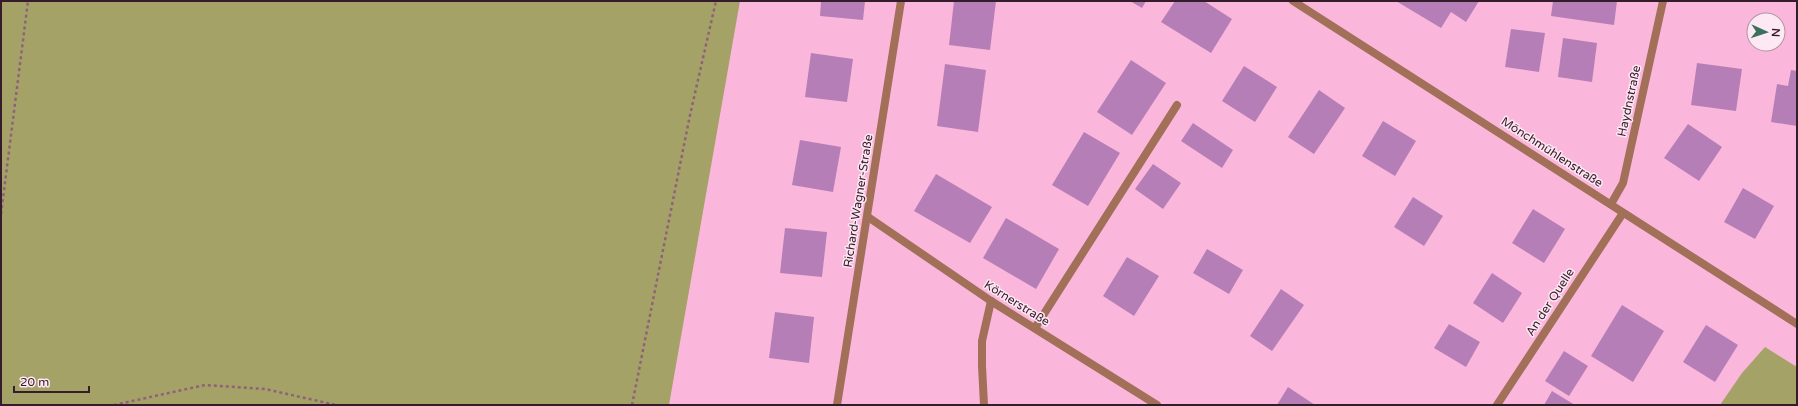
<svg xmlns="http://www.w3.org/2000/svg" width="1798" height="406" font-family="'Varela Round',sans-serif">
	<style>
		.green { fill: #a5a267 }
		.building { fill: #b67eb7 }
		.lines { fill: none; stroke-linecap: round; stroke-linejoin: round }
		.path { stroke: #8f627a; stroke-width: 2.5; stroke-dasharray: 3 3; stroke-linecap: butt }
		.lane { stroke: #a27058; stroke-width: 8 }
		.street { stroke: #a27058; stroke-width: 8 }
		.labels { text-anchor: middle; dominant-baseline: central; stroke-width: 3; stroke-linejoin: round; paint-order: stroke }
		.street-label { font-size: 12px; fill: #351c2a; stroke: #fee8f3 }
	</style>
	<rect width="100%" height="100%" fill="#fbb7db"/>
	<g class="green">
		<polygon points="1,1 740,1 669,405 1,405"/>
		<polygon points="1765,347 1797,367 1797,405 1720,405 1742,373"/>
	</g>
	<g class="building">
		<polygon points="821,1 865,1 863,20 820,16"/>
		<polygon points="954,1 996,1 990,50 949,45"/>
		<polygon points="1130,1 1146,1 1142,8"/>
		<polygon points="1175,1 1204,1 1232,19 1211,53 1161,22"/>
		<polygon points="1396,1 1479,1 1466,22 1451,12 1441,28"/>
		<polygon points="1553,1 1617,1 1614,25 1551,16"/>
		<polygon points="1511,29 1545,33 1539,72 1505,67"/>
		<polygon points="1563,38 1597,43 1592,82 1558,77"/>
		<polygon points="811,53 853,59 847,102 805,97"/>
		<polygon points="1131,60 1166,83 1132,135 1097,112"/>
		<polygon points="1697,63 1742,69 1736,111 1691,105"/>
		<polygon points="945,64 986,70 978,132 937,126"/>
		<polygon points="1244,66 1277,87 1255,122 1222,101"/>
		<polygon points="1791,70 1797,71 1797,126 1771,122 1777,84 1788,86"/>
		<polygon points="1319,90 1345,108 1314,154 1288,137"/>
		<polygon points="1383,121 1416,141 1395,176 1362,156"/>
		<polygon points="1193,123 1233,150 1222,168 1181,141"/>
		<polygon points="1688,124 1722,147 1699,181 1664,158"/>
		<polygon points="1084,132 1120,153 1088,206 1052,185"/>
		<polygon points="800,140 841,147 833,192 792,185"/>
		<polygon points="1153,164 1181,183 1163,209 1135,189"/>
		<polygon points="936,174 992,207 970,243 914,211"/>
		<polygon points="1743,188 1774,206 1755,239 1724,222"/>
		<polygon points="1413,197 1443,216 1424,246 1394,227"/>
		<polygon points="1533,209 1565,229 1544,263 1512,243"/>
		<polygon points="1006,218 1059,249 1036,289 983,258"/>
		<polygon points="785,228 827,232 822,277 780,273"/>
		<polygon points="1207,249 1243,270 1229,294 1193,273"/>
		<polygon points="1127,257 1159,276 1134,316 1103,296"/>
		<polygon points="1492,273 1522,293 1503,323 1473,303"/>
		<polygon points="1281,289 1304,305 1272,351 1250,336"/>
		<polygon points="1622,305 1664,331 1633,382 1591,356"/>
		<polygon points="775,312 814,317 809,363 769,358"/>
		<polygon points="1449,324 1480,342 1466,367 1434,348"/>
		<polygon points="1706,325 1738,345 1715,382 1683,362"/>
		<polygon points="1564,351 1588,366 1569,396 1545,381"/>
		<polygon points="1288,387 1315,405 1277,405"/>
		<polygon points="1552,391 1575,405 1544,405"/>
	</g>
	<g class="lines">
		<g class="path">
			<polyline points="1,214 28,1"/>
			<polyline points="114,405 205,385 265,389 336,405"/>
			<polyline points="632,405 690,115 716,1"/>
		</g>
		<g class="lane">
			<polyline points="1035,328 1177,105"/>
			<polyline points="984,405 982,366 982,341 991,301"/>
		</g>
		<g class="street">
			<polyline points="1293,1 1797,324"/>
			<polyline points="1611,204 1623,183 1663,1"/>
			<polyline points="868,217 991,301 1157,405"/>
			<polyline points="837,405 901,1"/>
			<polyline points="1497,405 1623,213"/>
		</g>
	</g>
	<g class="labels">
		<g class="street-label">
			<text transform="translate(1629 101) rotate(-78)">Haydnstraße</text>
			<text transform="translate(1552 152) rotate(33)">Mönchmühlenstraße</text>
			<text transform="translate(858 201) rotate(-81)">Richard-Wagner-Straße</text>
			<text transform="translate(1550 302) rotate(-57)">An der Quelle</text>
			<text transform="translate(1017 303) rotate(32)">Körnerstraße</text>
		</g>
	</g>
	<rect width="1798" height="406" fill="none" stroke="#351c2a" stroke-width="4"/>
	<g transform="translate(1766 32) rotate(93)"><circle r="19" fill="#fee8f3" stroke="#ae96a3"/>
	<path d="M0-3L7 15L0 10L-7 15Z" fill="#38725b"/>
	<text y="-6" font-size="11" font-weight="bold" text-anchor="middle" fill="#351c2a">N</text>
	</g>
	<path d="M14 386v6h75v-6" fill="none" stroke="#351c2a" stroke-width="2"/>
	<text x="20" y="386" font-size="12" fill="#351c2a" stroke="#fee8f3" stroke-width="3" paint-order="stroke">20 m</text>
</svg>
